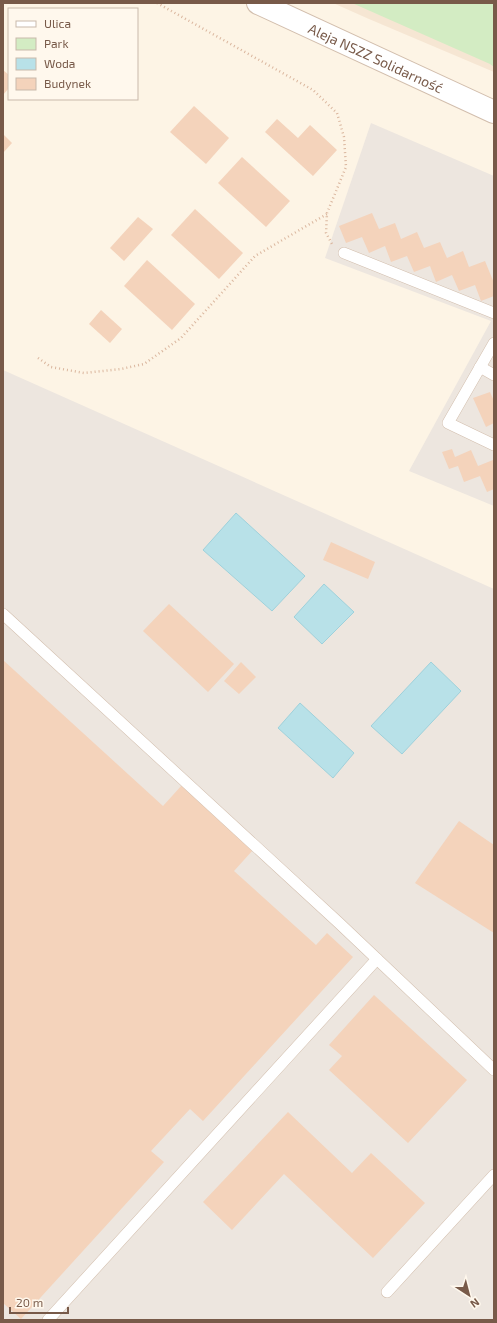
<svg xmlns="http://www.w3.org/2000/svg" width="497" height="1323" font-family="'Exo 2',sans-serif">
	<style>
		.residential { fill: #f6e6d3 }
		.industrial { fill: #ede6df }
		.green { fill: #d3ecc3 }
		.water { fill: #b8e1e8; stroke: #9ed1db }
		.building { fill: #f4d3bb }
		.lines { fill: none; stroke-linecap: round; stroke-linejoin: round }
		.service-casing { stroke: #d2bead; stroke-width: 12 }
		.tertiary-casing { stroke: #d2bead; stroke-width: 24 }
		.path { stroke: #dab69e; stroke-width: 2.5; stroke-dasharray: 1 3; stroke-linecap: butt }
		.service { stroke: #fff; stroke-width: 11 }
		.tertiary { stroke: #fff; stroke-width: 22 }
		.labels { text-anchor: middle; dominant-baseline: central; stroke-width: 3; stroke-linejoin: round; paint-order: stroke }
		.street-label { font-size: 14px; fill: #785a49; stroke: #fff8ed }
	</style>
	<rect width="100%" height="100%" fill="#fdf4e5"/>
	<polygon class="residential" points="333,3 494,3 494,72 369,19"/>
	<g class="industrial">
		<polygon points="371,123 494,176 494,506 409,471 491,321 325,258"/>
		<polygon points="3,370 494,589 494,1320 3,1320"/>
	</g>
	<polygon class="green" points="352,3 494,3 494,67 490,64"/>
	<g class="water">
		<polygon points="236,513 305,576 272,611 203,550"/>
		<polygon points="324,584 354,612 322,644 294,617"/>
		<polygon points="431,662 461,691 402,754 371,726"/>
		<polygon points="300,703 354,753 333,778 278,728"/>
	</g>
	<g class="building">
		<polygon points="3,70 9,75 9,88 3,95"/>
		<polygon points="194,106 229,138 206,164 170,132"/>
		<polygon points="277,119 298,138 310,125 337,150 313,176 265,132"/>
		<polygon points="3,134 12,143 3,153"/>
		<polygon points="242,157 290,201 266,227 218,183"/>
		<polygon points="195,209 243,253 219,279 171,235"/>
		<polygon points="372,213 379,229 395,223 401,239 417,232 424,248 440,242 447,258 463,251 469,267 485,261 494,283 494,296 481,301 475,285 459,291 452,275 436,282 430,266 414,272 407,256 391,262 385,246 369,253 362,237 346,243 339,226"/>
		<polygon points="138,217 153,229 124,261 110,248"/>
		<polygon points="147,260 195,304 172,330 124,286"/>
		<polygon points="101,310 122,329 110,343 89,324"/>
		<polygon points="490,392 494,401 494,423 486,427 473,398"/>
		<polygon points="452,449 455,457 471,450 478,466 493,460 494,489 487,492 480,476 464,482 458,466 449,469 442,452"/>
		<polygon points="331,542 375,562 368,579 323,560"/>
		<polygon points="169,604 234,664 208,692 143,631"/>
		<polygon points="3,660 163,806 182,785 253,850 234,871 316,945 327,933 353,957 203,1121 190,1109 151,1151 164,1162 21,1319 3,1303"/>
		<polygon points="241,662 256,677 239,694 224,681"/>
		<polygon points="459,821 494,845 494,933 415,883"/>
		<polygon points="374,995 467,1080 408,1143 329,1070 342,1056 329,1045"/>
		<polygon points="288,1112 352,1173 371,1153 425,1203 373,1258 284,1174 232,1230 203,1202"/>
	</g>
	<g class="lines">
		<defs>
			<g id="service">
				<polyline points="344,253 494,313"/>
				<polyline points="494,343 448,423 494,445"/>
				<polyline points="480,367 494,375"/>
				<polyline points="3,614 339,923 494,1070"/>
				<polyline points="387,1292 494,1175"/>
				<polyline points="48,1320 377,959"/>
			</g>
			<g id="tertiary">
				<path id="s1" d="M258,3L494,112"/>
			</g>
		</defs>
		<use href="#service" class="service-casing"/>
		<use href="#tertiary" class="tertiary-casing"/>
		<g class="path">
			<polyline points="157,3 313,90 337,113 344,137 346,167 327,213 326,233 332,244"/>
			<polyline points="38,358 51,367 84,373 121,369 144,364 181,338 255,256 327,214"/>
		</g>
		<use href="#service" class="service"/>
		<use href="#tertiary" class="tertiary"/>
	</g>
	<g class="labels">
		<g class="street-label">
			<text stroke="none"><textPath href="#s1" startOffset="130">Aleja NSZZ Solidarność</textPath></text>
		</g>
	</g>
	<rect width="497" height="1323" fill="none" stroke="#785a49" stroke-width="8"/>
	<rect x="8" y="8" width="130" height="92" fill="#fff8ed" stroke="#c9b9ab"/>
	<rect x="16" y="21" width="20" height="6" fill="#ffffff" stroke="#c9b9ab"/>
	<text x="44" y="28" font-size="12" fill="#785a49">Ulica</text>
	<rect x="16" y="38" width="20" height="12" fill="#d3ecc3" stroke="#c9b9ab"/>
	<text x="44" y="48" font-size="12" fill="#785a49">Park</text>
	<rect x="16" y="58" width="20" height="12" fill="#b8e1e8" stroke="#c9b9ab"/>
	<text x="44" y="68" font-size="12" fill="#785a49">Woda</text>
	<rect x="16" y="78" width="20" height="12" fill="#f4d3bb" stroke="#c9b9ab"/>
	<text x="44" y="88" font-size="12" fill="#785a49">Budynek</text>
	<g transform="translate(469 1295) rotate(144)" stroke="#fff8ed" stroke-width="3" paint-order="stroke">
	<path d="M0-3L7 15L0 10L-7 15Z" fill="#785a49"/>
	<text y="-6" font-size="11" font-weight="bold" text-anchor="middle" fill="#785a49">N</text>
	</g>
	<path d="M10 1307v6h58v-6" fill="none" stroke="#785a49" stroke-width="2"/>
	<text x="16" y="1307" font-size="12" fill="#785a49" stroke="#fff8ed" stroke-width="3" paint-order="stroke">20 m</text>
</svg>
